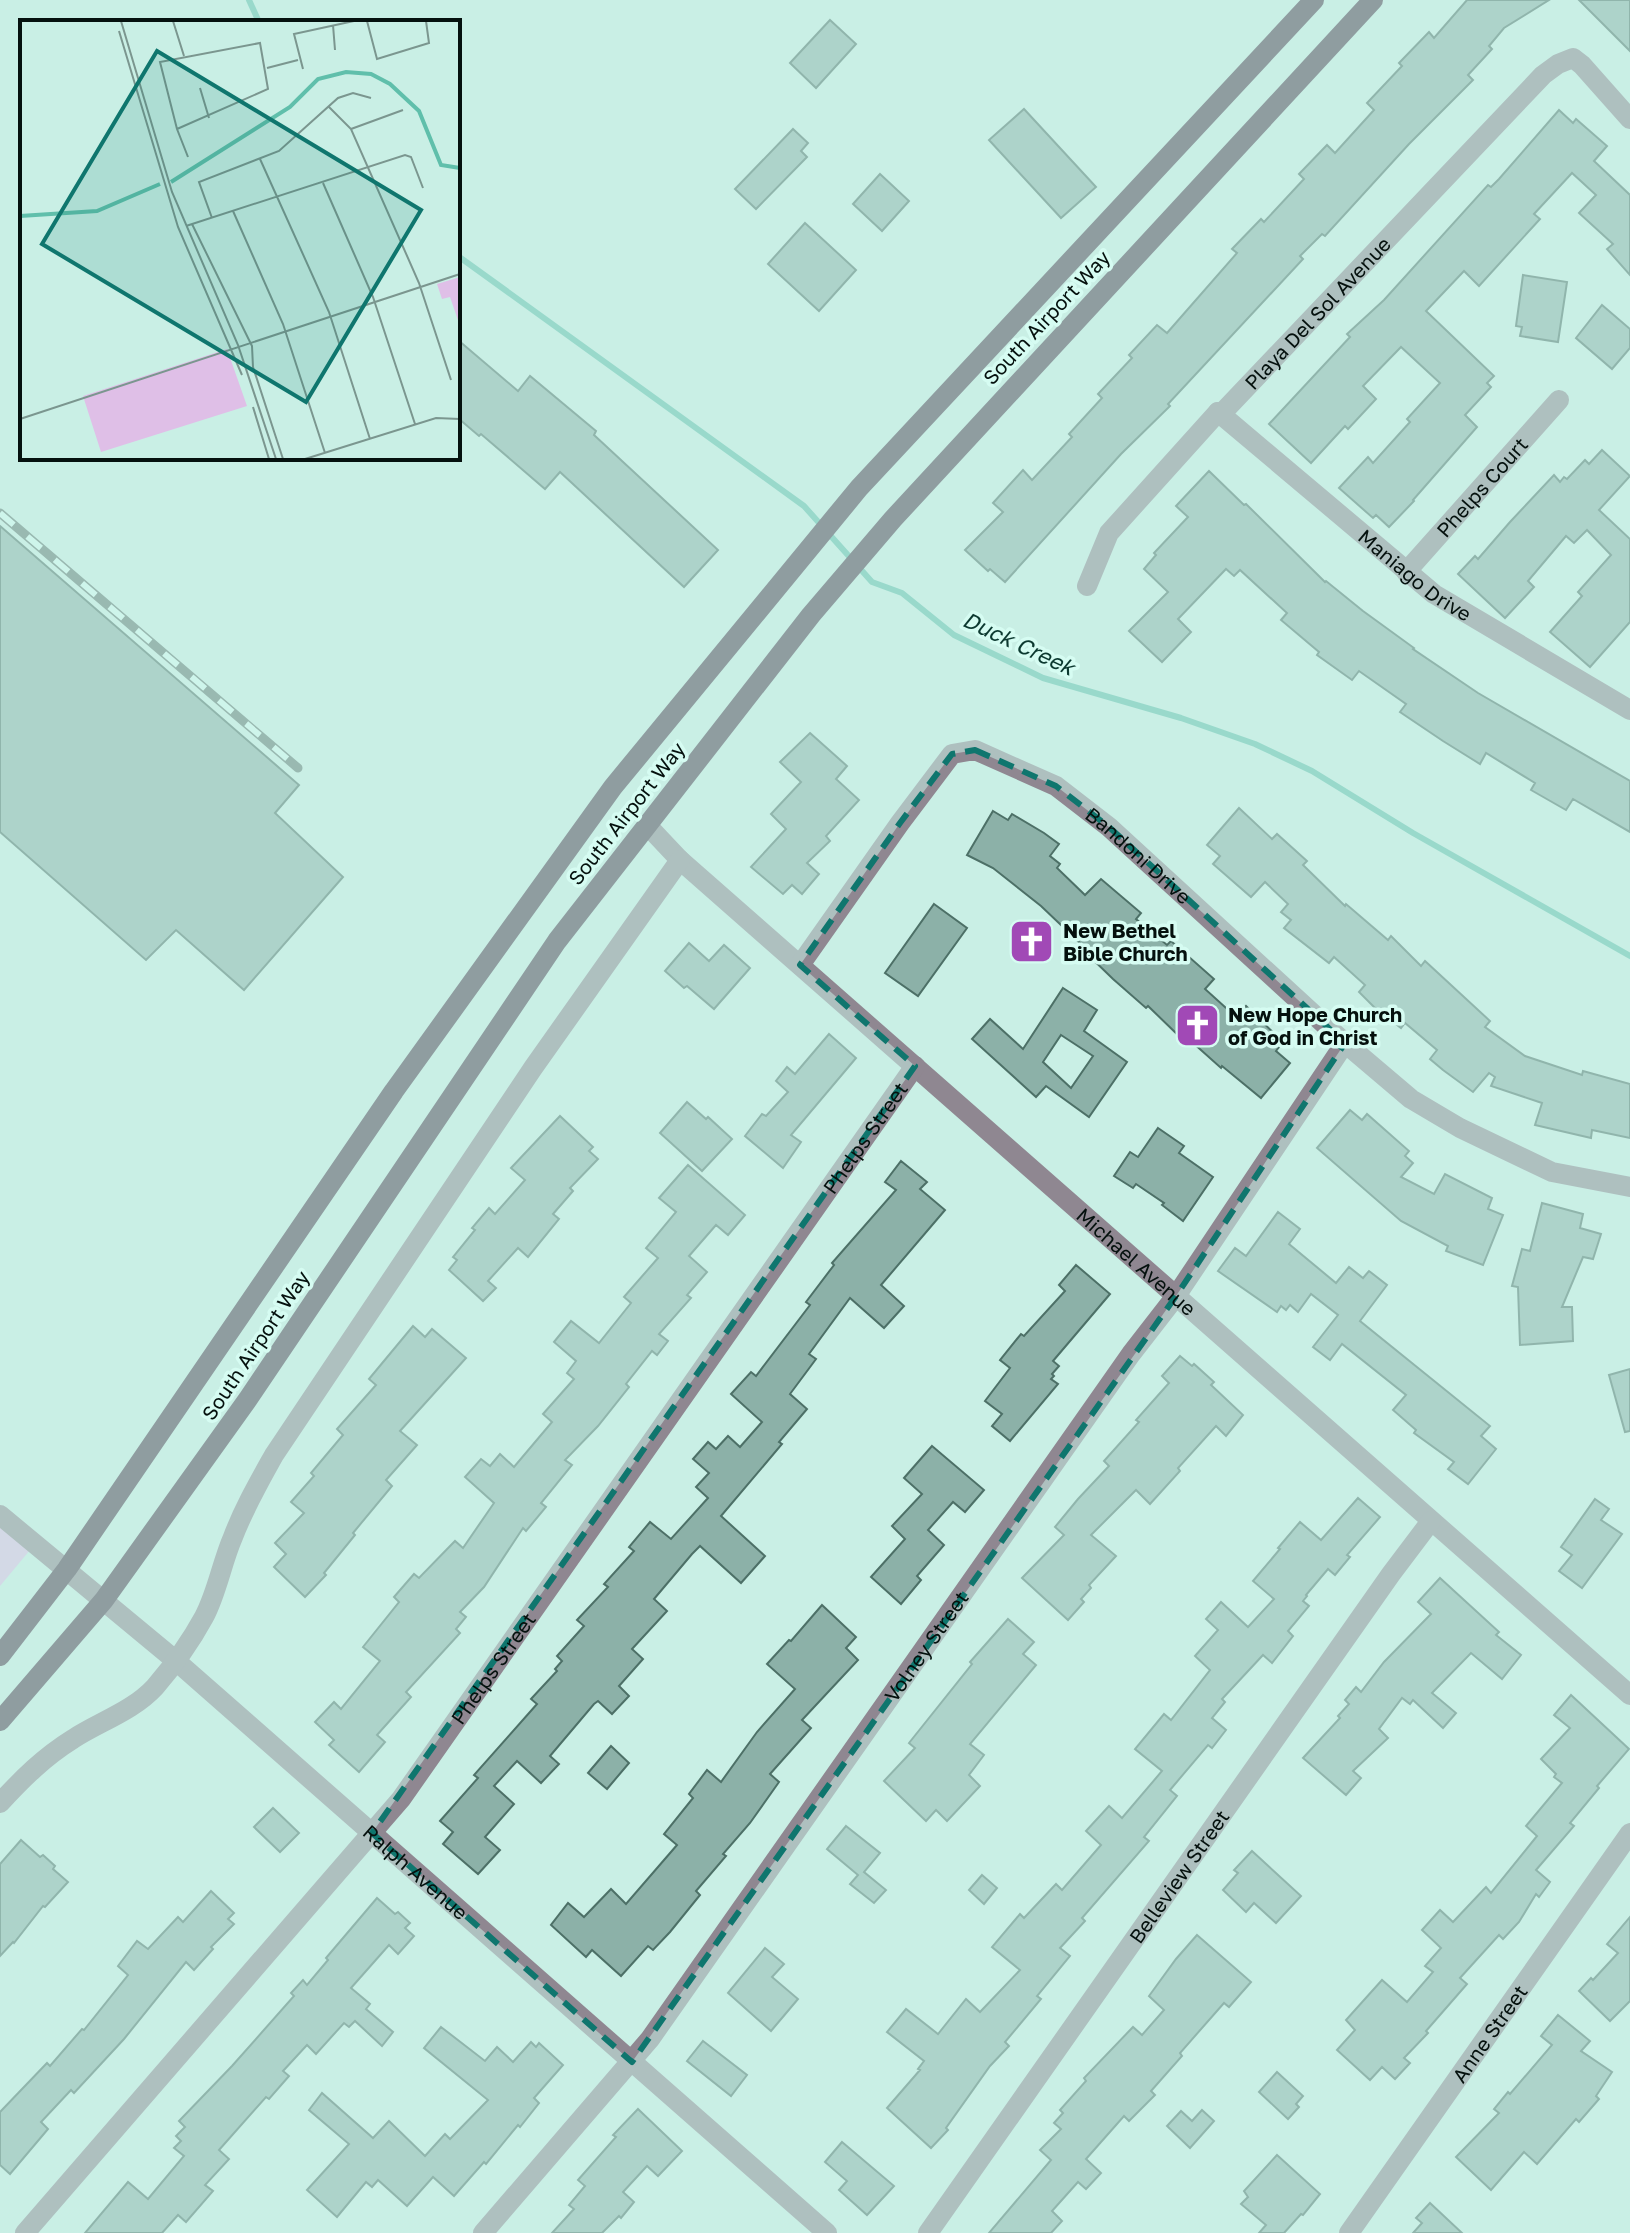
<svg xmlns="http://www.w3.org/2000/svg" width="1630" height="2233" font-family="'Golos Text',sans-serif">
	<style>
		.green { fill: #dfbfe7 }
		.lines { fill: none; stroke-linecap: round; stroke-linejoin: round }
		.stream { stroke: #60bfab; stroke-width: 6 }
		.building { fill: #8cb1a8; stroke: #4d7067; stroke-width: 2; fill-rule: evenodd }
		.minor { stroke: #8f8791; stroke-width: 20 }
		.major { stroke: #4a3b4d; stroke-width: 20 }
		.rail-casing { stroke: #607871; stroke-width: 9 }
		.rail { stroke: #d6fcf2; stroke-width: 6; stroke-dasharray: 18; stroke-linecap: butt }
		.marked { fill: none; stroke: #0f766e; stroke-width: 6; stroke-dasharray: 16 10; stroke-linejoin: round }
		.labels { text-anchor: middle; dominant-baseline: central; stroke-width: 7; stroke-linejoin: round; paint-order: stroke }
		.street-label { font-size: 20px; fill: #05110e; stroke: #d6fcf2 }
		.poi-label { font-size: 20px; font-weight: bold; fill: #05110e; stroke: #d6fcf2; text-anchor: start }
		.water-label { font-size: 22px; font-style: italic; fill: #0c3930; stroke: #d6fcf2 }
		.inset-river { fill: none; stroke: #60bfab; stroke-width: 4 }
		.inset-road { fill: none; stroke: #7b968f; stroke-width: 2 }
		.view { fill: #0f766e; fill-opacity: 0.15; stroke: #0f766e; stroke-width: 4 }
		.inset-edge { fill: none; stroke: #05110e; stroke-width: 4 }
	</style>
	<rect width="100%" height="100%" fill="#c9efe5"/>
	<polygon class="green" points="0,1514 35,1544 0,1586"/>
	<g class="lines">
		<g class="stream">
			<polyline points="249,0 259,22"/>
			<polyline points="458,256 804,506 872,582 902,593 954,635 1043,678 1181,718 1255,744 1312,771 1413,833 1630,956"/>
		</g>
	</g>
	<g class="building">
		<polygon points="1467,0 1549,0 1504,28 1489,46 1492,49 1468,75 1473,80 1409,144 1325,236 1322,234 1300,256 1303,259 1168,404 1170,406 1121,454 1005,582 990,569 988,571 965,550 1003,512 993,503 1023,470 1032,480 1072,437 1069,434 1102,398 1098,394 1132,358 1129,355 1157,325 1167,333 1237,253 1232,249 1261,219 1264,222 1304,179 1299,174 1327,145 1335,153 1374,110 1367,103 1402,66 1399,63 1429,32 1434,38"/>
		<polygon points="1579,0 1630,0 1630,51"/>
		<polygon points="830,20 856,44 816,88 790,63"/>
		<polygon points="1024,109 1096,187 1061,218 989,140"/>
		<polygon points="1559,110 1573,123 1576,119 1607,146 1594,161 1630,195 1630,275 1607,249 1613,244 1579,213 1596,195 1572,173 1534,214 1540,219 1479,286 1464,271 1426,311 1494,376 1487,383 1491,387 1465,415 1477,427 1413,500 1414,501 1389,527 1376,515 1373,518 1339,488 1368,457 1373,463 1410,422 1407,419 1440,383 1401,347 1363,386 1376,399 1348,429 1345,426 1311,463 1269,424 1350,337 1347,334 1384,300 1488,185 1491,187 1499,179"/>
		<polygon points="793,129 808,143 801,151 807,157 756,209 735,189"/>
		<polygon points="880,174 909,201 882,231 853,204"/>
		<polygon points="805,223 856,270 819,311 768,264"/>
		<polygon points="1523,275 1567,282 1558,342 1520,336 1522,327 1516,326"/>
		<polygon points="1602,305 1630,329 1630,348 1612,369 1576,338"/>
		<polygon points="458,340 518,391 530,376 596,431 594,435 718,550 684,587 560,472 545,489 481,434 479,436 458,418"/>
		<polygon points="1602,450 1630,476 1599,510 1630,539 1630,622 1590,667 1550,632 1582,596 1578,592 1611,555 1587,530 1574,543 1566,536 1528,581 1534,587 1505,618 1458,574 1475,556 1478,559 1510,522 1554,475 1560,482 1564,477 1567,479 1585,460 1589,464"/>
		<polygon points="1209,471 1244,505 1246,504 1325,582 1326,581 1363,611 1414,648 1413,649 1478,693 1630,781 1630,832 1573,799 1566,810 1531,790 1535,783 1486,753 1480,764 1443,741 1400,712 1406,704 1359,671 1352,680 1317,655 1319,652 1281,620 1287,613 1240,570 1234,576 1226,569 1178,619 1191,632 1162,662 1129,631 1168,592 1144,569 1156,555 1154,553 1188,517 1176,506"/>
		<polygon points="0,526 299,785 275,813 343,877 244,990 176,930 146,960 0,832"/>
		<polygon points="810,733 847,766 836,779 859,800 826,836 830,841 807,863 819,874 802,894 792,885 783,894 751,867 786,829 771,814 801,782 780,762"/>
		<polygon points="1239,808 1272,839 1277,834 1307,861 1303,865 1345,906 1346,904 1388,940 1391,936 1421,966 1425,961 1490,1021 1485,1027 1525,1056 1582,1075 1583,1071 1630,1084 1630,1138 1592,1130 1591,1138 1535,1125 1542,1103 1491,1086 1495,1077 1489,1073 1473,1092 1443,1070 1430,1059 1437,1050 1405,1023 1401,1028 1374,1007 1359,992 1365,985 1334,957 1329,963 1284,928 1291,920 1281,912 1288,904 1265,882 1251,897 1213,864 1220,856 1207,845"/>
		<polygon points="993,811 1008,820 1012,814 1044,833 1059,844 1050,856 1060,864 1057,868 1085,895 1101,879 1141,913 1136,919 1167,945 1171,941 1214,979 1205,989 1236,1017 1246,1006 1283,1042 1276,1051 1290,1063 1261,1098 1222,1066 1221,1068 1183,1034 1180,1037 1148,1006 1146,1008 1113,979 1080,947 1082,945 1041,906 993,868 967,855"/>
		<polygon points="934,904 967,928 918,996 885,973"/>
		<polygon points="689,943 709,961 724,945 750,968 714,1009 687,986 684,988 665,971"/>
		<path d="M1063,988L1097,1010L1084,1031L1127,1062L1089,1117L1046,1086L1036,1097L972,1039L990,1019L1023,1049ZM1061,1035L1093,1056L1071,1088L1043,1062Z"/>
		<polygon points="829,1034 856,1058 791,1135 801,1142 783,1168 745,1136 762,1114 766,1116 788,1092 776,1081 787,1067 795,1074"/>
		<polygon points="687,1102 706,1119 708,1117 732,1139 702,1171 660,1133"/>
		<polygon points="1350,1110 1362,1120 1367,1114 1409,1151 1405,1156 1413,1163 1401,1177 1434,1194 1445,1174 1492,1198 1488,1209 1503,1215 1483,1265 1446,1251 1448,1246 1401,1221 1317,1148"/>
		<polygon points="560,1116 593,1147 589,1151 598,1159 570,1188 573,1191 553,1214 559,1219 528,1257 518,1248 488,1281 496,1288 483,1301 449,1270 457,1260 453,1257 475,1230 472,1228 489,1208 495,1214 525,1180 511,1168"/>
		<polygon points="1158,1128 1184,1146 1179,1153 1213,1177 1183,1221 1162,1205 1164,1203 1136,1184 1133,1188 1114,1176 1130,1152 1138,1157"/>
		<polygon points="901,1161 927,1182 920,1189 945,1210 881,1285 904,1306 884,1328 850,1298 809,1354 816,1359 790,1394 807,1409 779,1442 782,1444 721,1516 765,1556 741,1583 700,1546 692,1554 654,1599 667,1611 632,1649 643,1659 619,1686 629,1696 612,1714 598,1701 594,1704 550,1756 559,1764 541,1783 517,1761 494,1786 514,1804 485,1837 500,1850 478,1874 443,1844 453,1832 440,1821 478,1778 474,1775 537,1704 531,1699 557,1671 555,1669 562,1661 557,1656 584,1626 577,1620 608,1587 604,1584 634,1551 629,1547 650,1522 671,1539 708,1498 696,1487 709,1473 693,1459 708,1442 716,1449 728,1436 740,1447 762,1422 731,1394 751,1372 756,1376 810,1305 806,1302 834,1265 832,1263 896,1190 885,1182"/>
		<polygon points="688,1165 745,1215 728,1235 716,1225 689,1256 707,1272 687,1295 691,1298 659,1334 668,1341 657,1355 652,1351 626,1384 629,1387 598,1426 565,1460 572,1465 541,1503 546,1507 526,1531 523,1528 484,1587 460,1612 466,1617 456,1629 460,1633 406,1692 411,1697 377,1735 385,1742 359,1772 329,1745 334,1740 315,1722 334,1702 341,1709 380,1661 363,1647 399,1602 394,1597 414,1574 419,1578 455,1541 463,1548 494,1503 465,1477 481,1459 490,1466 500,1454 514,1467 552,1422 543,1414 574,1379 567,1373 576,1361 554,1342 571,1321 599,1343 631,1303 624,1297 658,1258 646,1248 676,1212 659,1198"/>
		<polygon points="1542,1203 1583,1214 1580,1228 1601,1234 1593,1259 1583,1257 1562,1307 1572,1307 1573,1341 1520,1345 1518,1287 1512,1286 1522,1249 1530,1251"/>
		<polygon points="1278,1212 1300,1229 1289,1244 1336,1283 1349,1267 1363,1278 1369,1271 1387,1285 1360,1321 1490,1426 1481,1436 1496,1449 1468,1484 1448,1469 1454,1462 1414,1433 1416,1430 1393,1410 1406,1395 1342,1344 1330,1360 1313,1347 1338,1315 1311,1294 1298,1312 1290,1305 1286,1310 1281,1306 1277,1312 1218,1271 1235,1248 1246,1256"/>
		<polygon points="1076,1265 1110,1294 1053,1361 1059,1366 1052,1374 1054,1376 1051,1379 1058,1384 1010,1441 992,1426 1002,1414 985,1401 1010,1368 1000,1360 1021,1334 1024,1336 1065,1291 1059,1285"/>
		<polygon points="413,1326 425,1337 432,1329 466,1358 400,1431 417,1445 386,1480 392,1486 353,1533 355,1535 324,1573 326,1575 305,1597 274,1567 286,1554 275,1543 304,1513 291,1502 314,1476 311,1473 343,1435 337,1429 376,1385 369,1379"/>
		<polygon points="1180,1356 1192,1366 1194,1364 1214,1382 1211,1385 1243,1415 1226,1436 1216,1426 1178,1468 1180,1471 1150,1504 1136,1490 1091,1535 1116,1556 1089,1585 1091,1588 1081,1599 1084,1602 1068,1620 1022,1578 1064,1535 1055,1527 1078,1499 1109,1466 1104,1461 1139,1422 1136,1420 1169,1383 1162,1376"/>
		<polygon points="1630,1369 1630,1431 1625,1432 1609,1375"/>
		<polygon points="932,1446 984,1490 965,1512 953,1502 928,1530 944,1545 917,1576 921,1580 901,1604 871,1577 905,1539 892,1526 922,1494 904,1478"/>
		<polygon points="1358,1498 1380,1517 1347,1555 1350,1557 1335,1575 1328,1569 1306,1595 1307,1596 1303,1601 1309,1606 1288,1631 1293,1636 1272,1663 1263,1655 1222,1699 1225,1702 1212,1718 1226,1730 1212,1748 1208,1745 1170,1790 1177,1796 1144,1837 1149,1841 1082,1918 1085,1921 1060,1948 1070,1956 1037,1996 1041,1999 1005,2042 1009,2046 990,2066 946,2128 948,2130 931,2148 887,2108 920,2070 918,2069 924,2061 887,2032 906,2009 938,2034 966,1999 980,2012 1020,1970 992,1947 1020,1914 1024,1918 1056,1884 1062,1890 1101,1845 1086,1831 1109,1806 1122,1818 1162,1771 1135,1749 1164,1714 1171,1720 1210,1670 1195,1656 1218,1630 1206,1619 1221,1602 1248,1627 1274,1599 1253,1581 1280,1549 1278,1548 1300,1522 1321,1540"/>
		<polygon points="1595,1499 1609,1509 1601,1520 1622,1534 1582,1588 1559,1571 1572,1555 1561,1547"/>
		<polygon points="1440,1578 1499,1632 1496,1635 1521,1655 1502,1679 1471,1653 1432,1693 1456,1713 1443,1728 1413,1700 1410,1704 1402,1698 1379,1729 1388,1738 1353,1771 1361,1778 1346,1795 1303,1758 1340,1718 1338,1716 1349,1704 1345,1700 1356,1687 1361,1692 1384,1662 1431,1614 1418,1602"/>
		<polygon points="822,1605 856,1637 846,1648 858,1660 802,1720 811,1728 770,1774 779,1782 750,1823 723,1854 726,1856 696,1891 700,1895 670,1932 653,1950 648,1946 621,1976 592,1950 586,1957 551,1925 568,1903 584,1917 611,1889 626,1904 677,1845 664,1834 693,1798 689,1794 707,1770 721,1782 757,1732 795,1689 767,1664 789,1640 791,1641"/>
		<polygon points="1008,1619 1034,1642 1023,1654 1036,1665 970,1744 984,1755 969,1775 980,1786 947,1821 936,1810 926,1821 884,1781 915,1748 909,1743 972,1664 970,1662"/>
		<polygon points="1571,1695 1629,1749 1597,1786 1599,1788 1570,1823 1574,1826 1536,1870 1550,1882 1539,1897 1536,1894 1519,1922 1503,1939 1499,1935 1460,1978 1467,1984 1426,2031 1428,2033 1404,2058 1410,2063 1395,2079 1382,2067 1370,2080 1337,2050 1355,2030 1346,2020 1382,1980 1407,2002 1433,1972 1425,1966 1441,1948 1422,1930 1440,1910 1453,1922 1486,1887 1491,1893 1537,1836 1526,1826 1562,1783 1554,1777 1556,1774 1541,1759 1570,1728 1554,1715"/>
		<polygon points="611,1746 629,1763 607,1789 588,1773"/>
		<polygon points="273,1808 299,1833 280,1852 254,1827"/>
		<polygon points="846,1826 880,1853 864,1872 886,1890 874,1903 850,1884 858,1875 827,1849"/>
		<polygon points="21,1840 40,1857 43,1855 55,1866 53,1869 68,1882 45,1907 43,1906 14,1943 13,1942 0,1956 0,1864"/>
		<polygon points="1252,1851 1301,1896 1276,1923 1254,1903 1246,1912 1223,1890 1238,1873 1234,1870"/>
		<polygon points="982,1875 997,1888 984,1904 969,1890"/>
		<polygon points="211,1891 234,1913 228,1919 234,1924 211,1947 213,1949 194,1970 186,1962 124,2039 74,2093 71,2090 41,2122 48,2129 10,2174 0,2165 0,2112 47,2063 50,2066 82,2029 84,2030 128,1975 118,1966 137,1941 148,1949 178,1917 183,1922"/>
		<polygon points="377,1898 395,1914 398,1912 410,1923 405,1928 414,1936 398,1954 389,1945 351,1988 370,2004 366,2009 393,2032 382,2046 355,2021 349,2027 344,2023 316,2054 307,2045 283,2071 289,2076 269,2099 266,2097 219,2150 229,2159 205,2185 213,2191 186,2222 178,2215 162,2233 85,2233 128,2182 148,2199 184,2156 174,2148 181,2141 176,2136 185,2127 179,2121 232,2066 294,1996 291,1993 303,1980 307,1985 328,1960 326,1958"/>
		<polygon points="1630,1917 1630,2001 1610,2021 1579,1991 1591,1978 1593,1980 1618,1953 1607,1944"/>
		<polygon points="1197,1935 1251,1982 1229,2007 1224,2003 1180,2053 1182,2056 1151,2091 1155,2095 1129,2121 1124,2116 1086,2159 1101,2173 1086,2189 1078,2182 1052,2211 1062,2221 1051,2233 989,2233 1051,2160 1040,2150 1061,2129 1054,2123 1063,2113 1060,2110 1086,2081 1084,2078 1133,2027 1142,2035 1164,2010 1149,1996 1176,1959"/>
		<polygon points="765,1948 784,1964 772,1977 798,1999 771,2031 728,1993"/>
		<polygon points="1558,2015 1590,2041 1581,2051 1612,2072 1596,2096 1599,2099 1579,2122 1576,2119 1537,2164 1524,2152 1491,2190 1456,2157 1499,2113 1494,2109 1508,2092 1510,2094 1552,2045 1541,2036"/>
		<polygon points="441,2027 485,2061 497,2047 513,2062 531,2042 536,2047 539,2043 563,2065 534,2098 539,2103 520,2127 518,2125 486,2164 484,2162 454,2196 433,2177 407,2206 378,2180 372,2187 366,2182 337,2217 307,2190 349,2144 309,2110 322,2093 373,2138 389,2121 425,2156 445,2134 450,2139 488,2100 424,2048"/>
		<polygon points="703,2041 747,2075 731,2096 687,2061"/>
		<polygon points="1277,2072 1303,2096 1296,2104 1299,2107 1288,2119 1259,2092"/>
		<polygon points="638,2109 682,2151 658,2176 647,2166 623,2192 634,2202 621,2218 619,2216 602,2233 552,2233 574,2209 569,2205 585,2186 578,2180 616,2137 613,2135"/>
		<polygon points="1202,2110 1214,2121 1190,2148 1167,2126 1181,2111 1192,2121"/>
		<polygon points="842,2142 894,2186 867,2215 839,2190 847,2181 825,2162"/>
		<polygon points="1277,2155 1320,2194 1303,2215 1301,2214 1284,2233 1259,2233 1266,2225 1241,2204 1248,2197 1244,2191"/>
		<polygon points="1430,2203 1462,2233 1413,2233 1422,2223 1416,2218"/>
	</g>
	<g class="lines">
		<g class="minor">
			<path id="s1" d="M1218,412L1434,594L1630,710"/>
			<path id="s2" d="M1406,572L1559,400"/>
			<path id="s3" d="M1087,586L1109,533L1218,412H1223L1543,75L1558,64L1573,58L1582,65L1630,119"/>
			<path id="s4" d="M647,825L680,860L1630,1695"/>
			<path id="s5" d="M800,965L900,823L952,754L975,750L1056,786L1109,827L1345,1043L1411,1099L1460,1128L1552,1172L1630,1187"/>
			<path id="s6" d="M0,1515L175,1660L827,2233"/>
			<path d="M0,1803C22,1779 44,1757 73,1739C99,1722 133,1711 155,1687C173,1666 191,1641 204,1617C217,1593 222,1562 233,1537C244,1508 259,1482 274,1455L533,1068L680,860"/>
			<path id="s7" d="M25,2233L401,1799L915,1066"/>
			<path id="s8" d="M483,2233L650,2039L1131,1354L1176,1296L1345,1043"/>
			<path id="s9" d="M928,2233L1391,1574L1431,1521"/>
			<path id="s10" d="M1349,2233L1630,1833"/>
		</g>
		<g class="major">
			<polyline points="0,1656 67,1569 394,1091 613,787 859,488 1314,0"/>
			<polyline points="0,1721 104,1600 248,1399 557,941 811,615 893,519 1373,0"/>
		</g>
		<defs>
			<polyline id="rail" points="0,513 298,768"/>
		</defs>
		<use href="#rail" class="rail-casing"/>
		<use href="#rail" class="rail"/>
	</g>
	<path d="M0 0H1630V2233H0ZM975,750L1056,786L1109,827L1345,1043L1176,1296L632,2062L372,1833L915,1066L800,965L900,823L952,754Z" fill="#c9efe5" fill-opacity=".55" fill-rule="evenodd"/>
	<path class="marked" d="M975,750L1056,786L1109,827L1345,1043L1176,1296L632,2062L372,1833L915,1066L800,965L900,823L952,754Z"/>
	<defs>
		<symbol id="church-square" viewBox="-11 -11 22 22"><rect x="-9" y="-9" width="18" height="18" rx="4" fill="#a149b6" stroke="#d6fcf2"/><path d="M-1.2-6h2.4v3.5h3.3v2.4h-3.3V6h-2.4V-.1h-3.3v-2.4h3.3Z" fill="#fff"/></symbol>
	</defs>
	<g fill-rule="evenodd">
		<use href="#church-square" x="1006" y="916" width="51" height="51"/>
		<use href="#church-square" x="1172" y="1000" width="51" height="51"/>
	</g>
	<g class="labels">
		<g class="street-label">
			<text stroke="none"><textPath href="#s3" startOffset="362">Playa Del Sol Avenue</textPath></text>
			<text transform="translate(1046 317) rotate(-47)">South Airport Way</text>
			<text stroke="none"><textPath href="#s2" startOffset="114">Phelps Court</textPath></text>
			<text stroke="none"><textPath href="#s1" startOffset="256">Maniago Drive</textPath></text>
			<text transform="translate(626 813) rotate(-52)">South Airport Way</text>
			<text stroke="none"><textPath href="#s5" startOffset="480">Bandoni Drive</textPath></text>
			<text stroke="none"><textPath href="#s7" startOffset="1382">Phelps Street</textPath></text>
			<text stroke="none"><textPath href="#s4" startOffset="656">Michael Avenue</textPath></text>
			<text transform="translate(255 1345) rotate(-56)">South Airport Way</text>
			<text stroke="none"><textPath href="#s8" startOffset="736">Volney Street</textPath></text>
			<text stroke="none"><textPath href="#s7" startOffset="734">Phelps Street</textPath></text>
			<text stroke="none"><textPath href="#s6" startOffset="548">Ralph Avenue</textPath></text>
			<text stroke="none"><textPath href="#s9" startOffset="436">Belleview Street</textPath></text>
			<text stroke="none"><textPath href="#s10" startOffset="244">Anne Street</textPath></text>
		</g>
		<g class="poi-label">
			<text x="1063" y="930">New Bethel<tspan x="1063" dy="23">Bible Church</tspan></text>
			<text x="1228" y="1014">New Hope Church<tspan x="1228" dy="23">of God in Christ</tspan></text>
		</g>
		<g class="water-label">
			<text transform="translate(1019 643) rotate(25)">Duck Creek</text>
		</g>
	</g>
	<g transform="translate(20 20)">
		<rect width="440" height="440" fill="#c9efe5"/>
		<path d="M440,257V306L430,277L422,279L417,264ZM207,329L227,386L81,432L63,376Z" fill="#dfbfe7"/>
		<path class="inset-river" d="M151,162L270,87L298,59L326,52L351,54L370,64L399,91L421,145L440,148M0,196L77,191L140,164"/>
		<path class="inset-road" d="M101,1L152,172L218,325L256,439M102,1H129M153,1L164,36M347,1L357,39L409,23L406,1M313,5L315,30M99,11L158,207L222,355M247,48L278,40M283,49L274,14L334,1M180,68L189,98M308,86L331,109L399,263L431,360M157,109L248,69L240,23L140,42L157,109L168,137M331,109L383,90M240,139L309,292L350,419M303,163L353,277L395,404M213,191L263,304L305,433M192,198L179,162L259,131L318,78L333,73L351,78M172,204L232,326L233,347L263,439M166,206L385,135L391,137L403,168M233,387L249,439M0,399L440,254M285,439L416,398L440,399"/>
		<path class="view" d="M137,31L401,190L286,382L22,224Z"/>
		<rect width="440" height="440" class="inset-edge"/>
	</g>
</svg>
